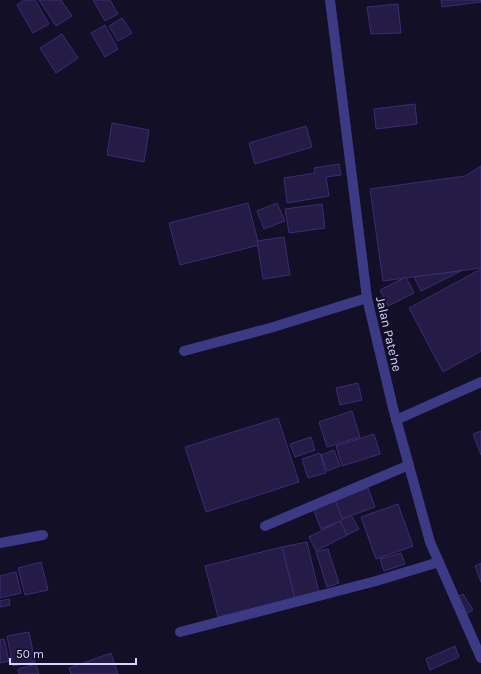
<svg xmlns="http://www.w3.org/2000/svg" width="481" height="674" font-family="Karla,sans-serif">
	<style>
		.building { fill: #241b47; stroke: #3b2d73 }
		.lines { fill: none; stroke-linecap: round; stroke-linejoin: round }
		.service { stroke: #3d3a85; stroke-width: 10 }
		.minor { stroke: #3d3a85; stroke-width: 10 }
		.tertiary { stroke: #3d3a85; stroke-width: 10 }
		.labels { text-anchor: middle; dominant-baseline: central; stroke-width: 4; stroke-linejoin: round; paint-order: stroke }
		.street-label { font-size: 13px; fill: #d9d4ff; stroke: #130f26 }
	</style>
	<rect width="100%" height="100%" fill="#130f26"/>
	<g class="building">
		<polygon points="24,0 35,0 49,24 33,33 17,5"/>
		<polygon points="39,0 61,0 72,16 56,26"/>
		<polygon points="93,0 110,0 118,14 105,21"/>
		<polygon points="441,0 481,0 481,2 442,7"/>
		<polygon points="398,4 401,33 371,34 367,7"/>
		<polygon points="122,18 132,33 118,41 109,26"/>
		<polygon points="105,25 118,49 105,57 91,33"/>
		<polygon points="62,34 78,58 56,73 40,48"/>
		<polygon points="415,104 417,124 376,129 374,109"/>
		<polygon points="112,123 149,130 144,162 107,155"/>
		<polygon points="306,126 312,147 255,164 249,143"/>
		<polygon points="339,164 341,175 326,177 329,196 287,203 284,178 315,173 314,168"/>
		<polygon points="481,166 481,268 383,281 370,189 465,176"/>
		<polygon points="248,203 259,245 180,265 169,223"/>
		<polygon points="277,203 285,221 264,229 257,211"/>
		<polygon points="322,204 325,228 289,233 285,209"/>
		<polygon points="284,237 290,275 263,279 257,241"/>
		<polygon points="481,269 481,351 443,372 409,308"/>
		<polygon points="461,271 421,291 414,277"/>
		<polygon points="406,277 414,293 388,306 380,290"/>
		<polygon points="358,383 362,400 340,405 336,388"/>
		<polygon points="352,411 360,437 327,447 319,422"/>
		<polygon points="278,418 299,482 206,512 185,447"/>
		<polygon points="481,431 481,455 473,434"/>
		<polygon points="374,434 380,454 342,466 336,446"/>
		<polygon points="311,437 315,450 295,457 290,444"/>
		<polygon points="334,450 340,466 327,471 321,455"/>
		<polygon points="320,453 326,473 308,478 302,459"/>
		<polygon points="368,488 375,507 342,519 335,500"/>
		<polygon points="335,500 343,520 321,529 313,508"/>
		<polygon points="398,504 413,546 376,559 361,517"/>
		<polygon points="351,515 359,529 347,535 340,521"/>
		<polygon points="340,521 347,535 316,551 309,537"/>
		<polygon points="307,542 319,593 295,599 282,547"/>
		<polygon points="282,547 295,599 218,617 205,566"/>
		<polygon points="328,549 339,583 327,587 316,552"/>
		<polygon points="401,553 405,564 384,571 380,559"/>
		<polygon points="41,562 48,590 25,595 18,568"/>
		<polygon points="481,563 481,582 475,566"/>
		<polygon points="16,572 21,593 0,598 0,576"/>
		<polygon points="463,594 473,610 465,615 456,598"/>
		<polygon points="9,599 10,605 0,607 0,601"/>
		<polygon points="29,632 35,662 13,666 7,636"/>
		<polygon points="4,639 9,661 0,663 0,640"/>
		<polygon points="455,646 459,657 430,670 426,659"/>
		<polygon points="111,653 118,674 71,674 69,668"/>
		<polygon points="36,664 39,674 19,674 18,669"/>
	</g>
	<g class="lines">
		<g class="service">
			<polyline points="396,420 481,382"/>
			<polyline points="265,526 409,465"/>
			<polyline points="180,632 376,581 439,562"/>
		</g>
		<g class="minor">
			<polyline points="184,351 270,328 367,298"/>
			<polyline points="0,543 43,535"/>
		</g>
		<polyline class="tertiary" points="330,0 367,298 393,408 430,542 481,658"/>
	</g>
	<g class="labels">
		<g class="street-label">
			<text transform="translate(389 334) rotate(77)">Jalan Pate'ne</text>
		</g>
	</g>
	<path d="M10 658v6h126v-6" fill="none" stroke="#d9d4ff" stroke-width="2"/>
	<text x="16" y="658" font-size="12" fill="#d9d4ff" stroke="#130f26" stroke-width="3" paint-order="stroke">50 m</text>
</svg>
